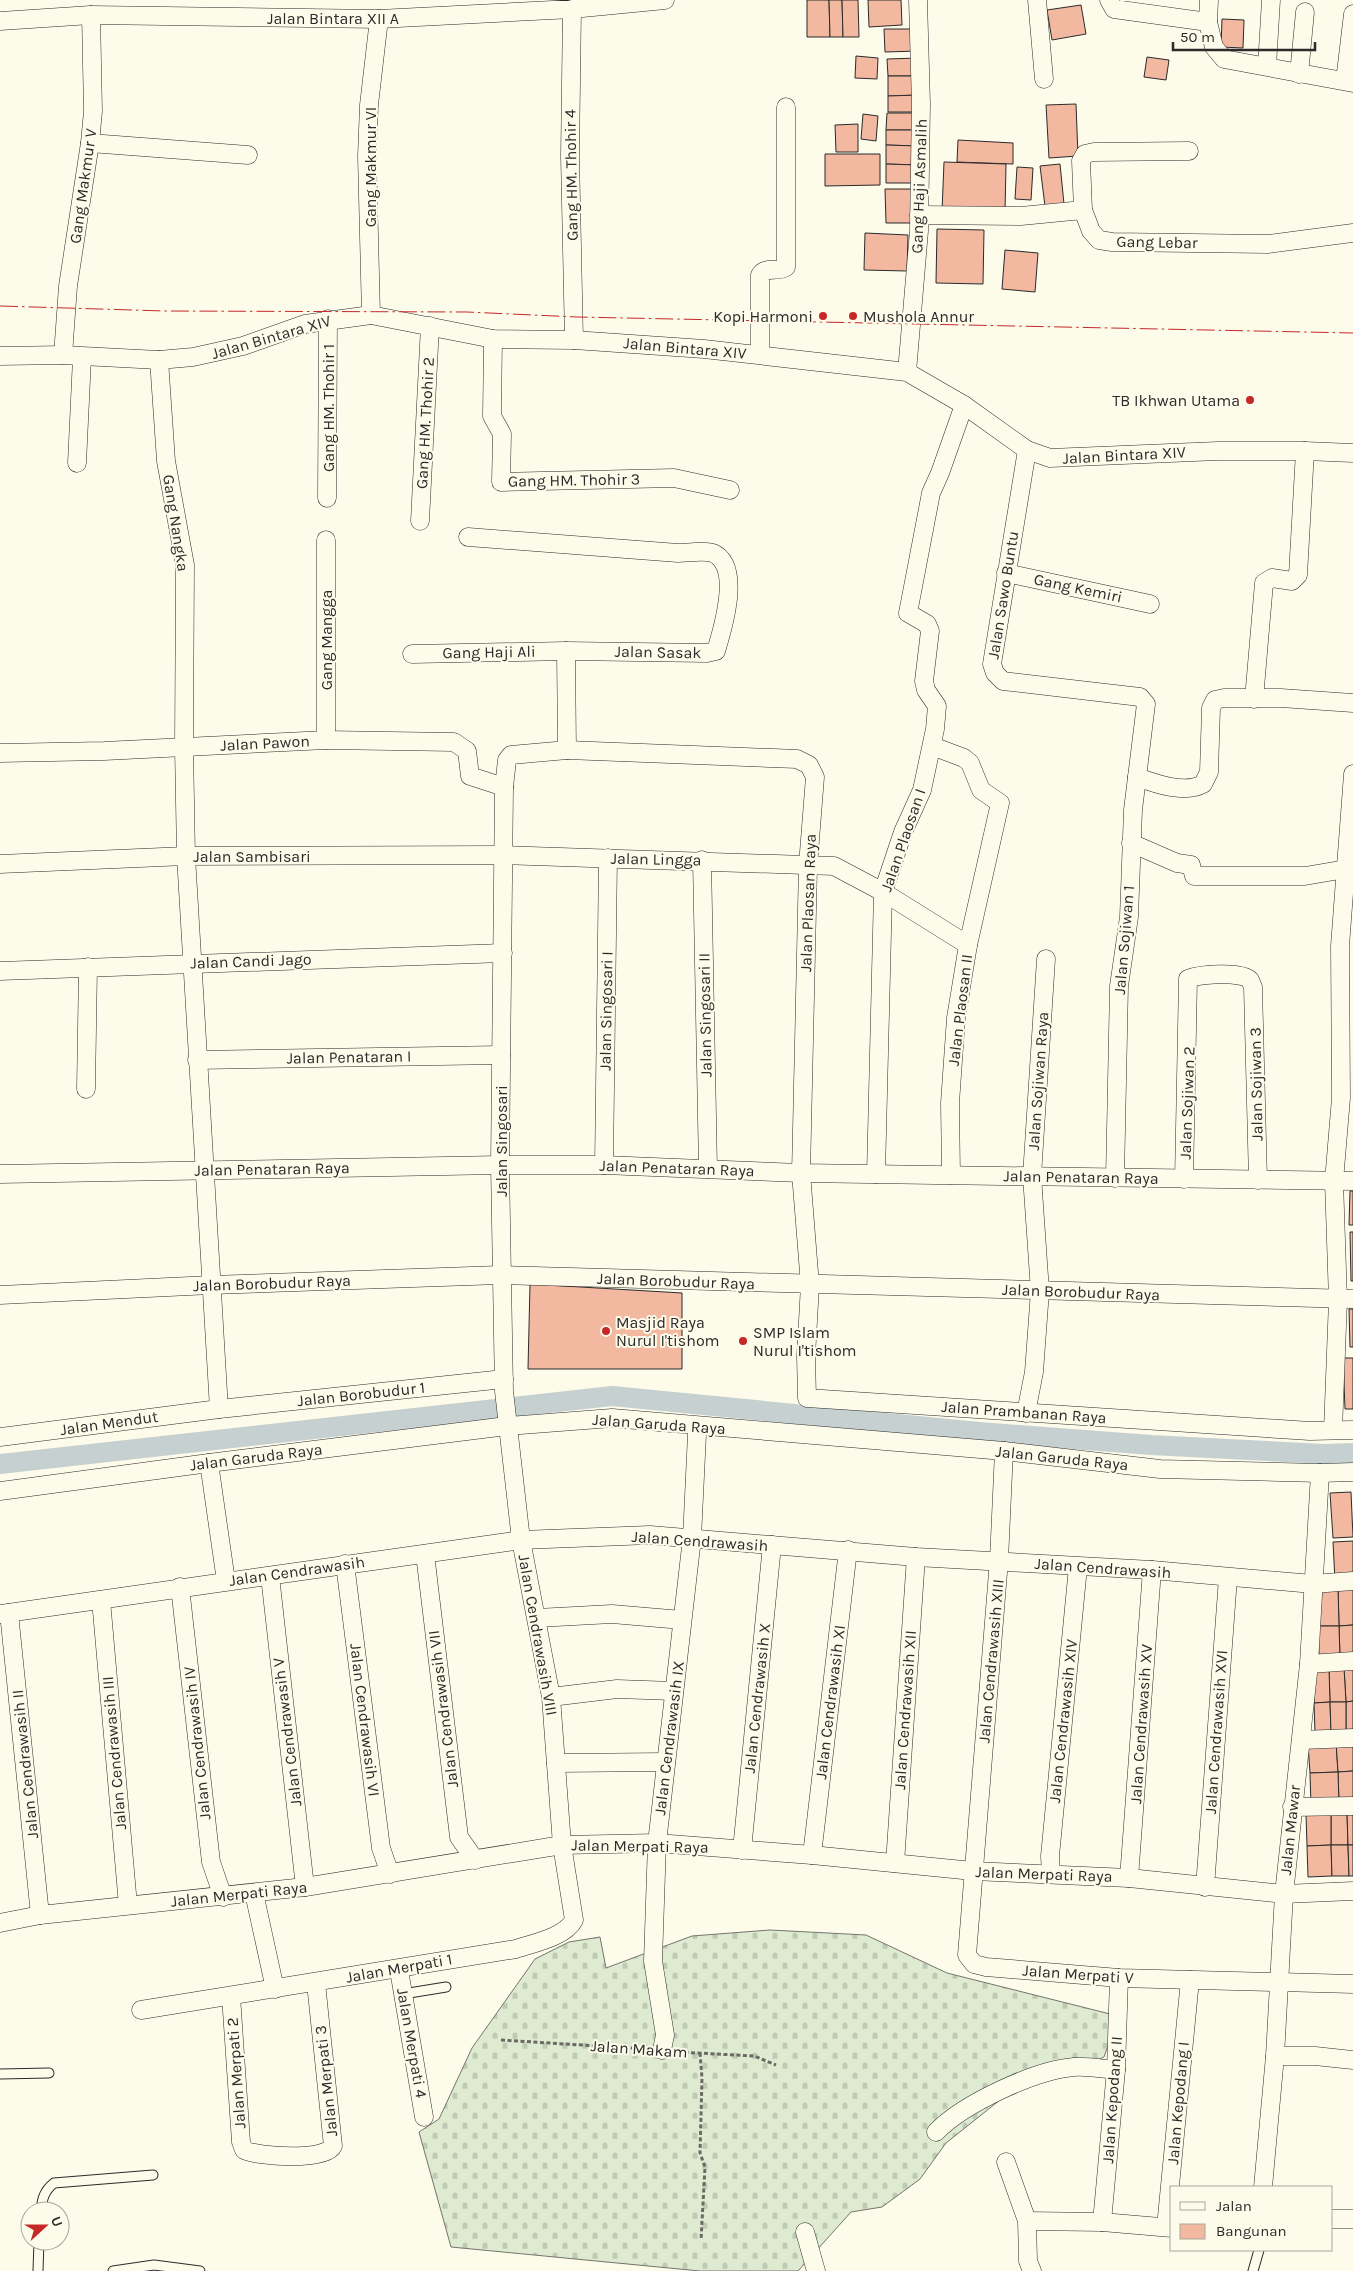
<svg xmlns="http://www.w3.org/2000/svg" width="1353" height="2271" font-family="Karla,sans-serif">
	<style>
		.cemetery { fill: url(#cemetery-stones); stroke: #74746e }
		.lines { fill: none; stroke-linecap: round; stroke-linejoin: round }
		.canal { stroke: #c7d0d0; stroke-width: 20 }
		.building { fill: #f2b8a0; stroke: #2b2b2b }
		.service-casing { stroke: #2b2b2b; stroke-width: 11 }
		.minor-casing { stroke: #2b2b2b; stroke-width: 19 }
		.path { stroke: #6a6964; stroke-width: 3; stroke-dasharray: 4 2.5; stroke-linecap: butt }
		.service { stroke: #fdfbea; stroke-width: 9 }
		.minor { stroke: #fdfbea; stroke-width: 18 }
		.power { stroke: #c62828; stroke-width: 1; stroke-dasharray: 18 4 2.5 4; stroke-linecap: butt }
		.poi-dot { fill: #c62828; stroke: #fdfbea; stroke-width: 2 }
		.labels { text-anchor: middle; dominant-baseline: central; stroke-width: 4; stroke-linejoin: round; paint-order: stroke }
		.street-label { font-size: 16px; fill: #2b2b2b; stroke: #fdfbea }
		.poi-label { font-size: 16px; fill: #2b2b2b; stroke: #fdfbea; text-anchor: start }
	</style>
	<defs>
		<pattern id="cemetery-stones" width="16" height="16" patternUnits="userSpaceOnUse" patternTransform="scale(1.25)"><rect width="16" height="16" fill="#deebd1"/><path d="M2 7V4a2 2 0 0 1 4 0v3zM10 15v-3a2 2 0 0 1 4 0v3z" fill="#bfcab4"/></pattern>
	</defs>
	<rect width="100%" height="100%" fill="#fdfbea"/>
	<polygon class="cemetery" points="770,1930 866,1935 947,1973 1118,2016 1104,2057 1070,2074 1015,2088 946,2143 920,2179 882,2207 851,2212 798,2271 700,2271 451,2247 419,2132 439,2119 472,2048 535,1959 569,1942 600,1937 606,1968 692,1936"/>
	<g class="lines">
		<polyline class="canal" points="0,1464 612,1396 979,1432 1151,1445 1324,1454 1353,1453"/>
	</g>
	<g class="building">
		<polygon points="807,0 829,0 830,37 807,37"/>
		<polygon points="829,0 842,0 843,37 830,37"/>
		<polygon points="842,0 858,0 859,37 843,37"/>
		<polygon points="868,0 901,0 902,25 869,27"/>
		<polygon points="1081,5 1086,34 1052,40 1047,10"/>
		<polygon points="1222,19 1244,20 1243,48 1221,47"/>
		<polygon points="884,29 918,29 918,51 885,52"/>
		<polygon points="856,56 878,58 877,79 855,78"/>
		<polygon points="1147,57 1169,60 1166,80 1144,77"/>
		<polygon points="918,58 919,76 888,76 887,59"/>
		<polygon points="888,76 919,76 919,95 888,96"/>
		<polygon points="919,95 919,112 888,112 888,96"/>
		<polygon points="1076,104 1078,156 1049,158 1046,105"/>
		<polygon points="887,113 915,113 915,130 886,130"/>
		<polygon points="863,114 878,116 876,141 861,139"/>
		<polygon points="858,124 858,152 836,152 835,125"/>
		<polygon points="886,130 918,130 918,146 886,145"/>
		<polygon points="958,140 1013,143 1013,164 957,162"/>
		<polygon points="886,145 918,146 918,165 886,164"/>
		<polygon points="825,154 880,154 880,185 825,186"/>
		<polygon points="944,162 1006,164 1005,213 942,211"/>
		<polygon points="886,164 918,165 918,183 886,183"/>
		<polygon points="1060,164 1064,204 1045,206 1040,166"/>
		<polygon points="1017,167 1033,168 1031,200 1015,199"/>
		<polygon points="885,189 915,189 915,223 886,223"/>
		<polygon points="937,229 984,230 983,284 936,283"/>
		<polygon points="865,233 908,235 907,271 864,270"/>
		<polygon points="1005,250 1038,253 1035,292 1002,289"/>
		<polygon points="1350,1191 1353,1191 1353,1225 1349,1225"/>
		<polygon points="1350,1232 1353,1232 1353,1281 1351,1281"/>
		<polygon points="530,1284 682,1293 682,1369 528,1369"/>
		<polygon points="1349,1309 1353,1309 1353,1347 1350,1347"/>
		<polygon points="1343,1358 1353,1358 1353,1409 1345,1409"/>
		<polygon points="1351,1492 1353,1537 1333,1538 1330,1493"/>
		<polygon points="1353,1541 1353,1580 1335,1581 1333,1542"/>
		<polygon points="1353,1586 1353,1625 1339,1626 1338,1587"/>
		<polygon points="1317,1587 1338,1587 1339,1626 1318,1626"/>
		<polygon points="1353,1625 1353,1656 1340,1657 1339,1626"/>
		<polygon points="1318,1626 1339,1626 1340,1657 1319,1657"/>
		<polygon points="1353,1667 1353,1701 1346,1702 1344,1668"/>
		<polygon points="1329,1668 1344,1668 1346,1702 1330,1702"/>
		<polygon points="1329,1668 1330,1702 1314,1703 1313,1669"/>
		<polygon points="1353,1701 1353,1732 1346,1732 1346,1702"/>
		<polygon points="1330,1702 1331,1733 1315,1733 1314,1703"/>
		<polygon points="1330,1702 1346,1702 1346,1732 1331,1733"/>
		<polygon points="1336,1742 1338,1772 1310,1773 1308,1744"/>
		<polygon points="1336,1742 1353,1742 1353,1771 1338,1772"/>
		<polygon points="1353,1771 1353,1803 1339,1804 1338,1772"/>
		<polygon points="1338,1772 1339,1804 1311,1806 1310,1773"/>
		<polygon points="1331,1813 1347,1813 1348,1845 1331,1845"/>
		<polygon points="1331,1813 1331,1845 1307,1846 1306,1814"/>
		<polygon points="1347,1813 1353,1813 1353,1845 1348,1845"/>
		<polygon points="1331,1845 1332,1876 1308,1877 1307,1846"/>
		<polygon points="1331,1845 1348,1845 1349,1876 1332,1876"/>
		<polygon points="1348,1845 1353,1845 1353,1876 1349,1876"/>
	</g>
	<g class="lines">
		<defs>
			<g id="service">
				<polyline points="403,1994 446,1987"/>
				<polyline points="0,2074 49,2073"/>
				<path d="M41,2211C42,2199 44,2191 54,2183L153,2175"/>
				<polyline points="38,2271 39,2241"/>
				<polyline points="113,2271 154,2265 200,2271"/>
				<polyline points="1253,2271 1259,2250"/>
			</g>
			<g id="minor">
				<polyline points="1037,0 1044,79"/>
				<polyline points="1109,0 1114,9 1208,22 1214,47 1224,59 1353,83"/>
				<polyline points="572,9 570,156 574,340"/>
				<polyline points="0,21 91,15 379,19 572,9 665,0"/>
				<polyline points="1208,22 1209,0"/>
				<polyline points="1267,66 1271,0"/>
				<polyline points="1299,74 1305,12"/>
				<polyline points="1345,81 1353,14"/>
				<polyline points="90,143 248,155"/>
				<polyline points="1083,210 1081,161 1085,154 1094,152 1189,151"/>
				<polyline points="919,215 1021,216 1083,210 1091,231 1099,240 1112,242 1268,244 1353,233"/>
				<polyline points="371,315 367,156 369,105 379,19"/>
				<polyline points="493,339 492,416 502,434 501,482 674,478 730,490"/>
				<path d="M760,354V275C765,266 778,273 786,267V107"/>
				<polyline points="63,355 68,286 90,143 93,111 91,15"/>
				<polyline points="0,356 63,355 159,360 193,357 243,346 305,324 371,315 493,339 574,340 704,349 907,372 964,405 1027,450 1050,458 1218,451 1305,451 1353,453"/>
				<polyline points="159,360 166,461 185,565 184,747 186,856 219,1409"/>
				<polyline points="907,372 919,231 921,104 918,0"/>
				<polyline points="1027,450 992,664 995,673 1003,681 1140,697 1146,704 1133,810 1129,917 1119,986 1115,1178"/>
				<polyline points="77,463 82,358"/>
				<polyline points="327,498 328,319"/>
				<polyline points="420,521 430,326"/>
				<polyline points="326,540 326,740"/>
				<polyline points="1006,573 1150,604"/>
				<polyline points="412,654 566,651"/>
				<polyline points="1254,699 1264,583 1272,578 1292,581 1298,575 1305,451"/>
				<polyline points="932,746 964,758 970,763 981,790 1000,803 968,945"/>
				<polyline points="567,750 797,759 809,765 815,777 808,865 801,1173 810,1285 806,1356 807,1398 1310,1431 1353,1430"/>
				<polyline points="0,753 104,751 326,740 454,742 467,751 470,776 504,787"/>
				<path d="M1137,777C1156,784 1185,794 1203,784L1209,772L1211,708L1215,700L1224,698H1281L1353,703"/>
				<polyline points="1131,843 1177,863 1191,865 1194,876 1305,876 1346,869"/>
				<polyline points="702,860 708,1169"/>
				<polyline points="0,864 186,856 504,855 834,866 883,892 968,945 956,1018 950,1103 951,1175"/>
				<polyline points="0,971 503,953"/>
				<polyline points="197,1060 501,1055"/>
				<polyline points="86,1089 88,967"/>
				<polyline points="604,1165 608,858"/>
				<polyline points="0,1174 500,1165 604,1165 801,1173 1353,1181"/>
				<polyline points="876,1174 883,892 903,832 922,790 935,729 937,706 926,690 924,681 930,631 927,624 908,613 931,493 940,473 964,405"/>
				<path d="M1184,1179L1188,979C1199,974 1241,971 1250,980C1251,982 1252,985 1253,987L1258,1180"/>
				<polyline points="0,1295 211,1285 500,1275 1353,1299"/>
				<polyline points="1026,1413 1034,1372 1040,1291 1032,1176 1046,959"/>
				<polyline points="1333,1430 1338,1300 1334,1181 1341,1098 1340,946 1353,774"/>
				<polyline points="0,1437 219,1409 504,1379"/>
				<polyline points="1004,1451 999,1560 967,1955 974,1964 986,1967 1119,1978 1353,1984"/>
				<polyline points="209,1463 226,1581"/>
				<polyline points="0,1491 209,1463 507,1426 612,1418 1004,1451 1160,1469 1320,1473 1353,1472"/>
				<polyline points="425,1554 459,1837 475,1860"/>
				<polyline points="345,1564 381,1848 390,1874"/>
				<polyline points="270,1576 305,1887"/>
				<polyline points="180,1587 211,1862 223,1897"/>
				<polyline points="101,1600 128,1905"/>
				<polyline points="9,1613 40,1915"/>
				<polyline points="0,1614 521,1540 650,1535 916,1557 1152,1570 1313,1584 1353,1581"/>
				<polyline points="537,1618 612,1614 682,1620"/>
				<polyline points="1309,1664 1353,1661"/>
				<polyline points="551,1697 617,1689 674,1691"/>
				<polyline points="1301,1740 1353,1738"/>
				<polyline points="556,1763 666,1762"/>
				<polyline points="1292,1807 1353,1806"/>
				<polyline points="742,1850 772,1545"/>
				<polyline points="812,1855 848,1550"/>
				<polyline points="895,1863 916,1557"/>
				<polyline points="1051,1874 1050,1856 1078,1567"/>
				<polyline points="1129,1878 1152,1570"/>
				<polyline points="1205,1887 1228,1578"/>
				<polyline points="254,1893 275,1989"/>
				<polyline points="0,1923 40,1915 305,1887 562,1845 657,1843 812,1855 973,1871 1129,1878 1284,1894 1353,1891"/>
				<polyline points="399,1970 424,2117"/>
				<path d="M231,1996L241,2142L244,2150C258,2157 326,2161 333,2146L316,1983"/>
				<path d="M141,2010L516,1949C534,1943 565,1937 574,1920L562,1845L551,1697L521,1540L504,1391L500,1165L504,787L507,760L511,755L567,750L566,651L707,653L716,651C723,628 742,566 713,553C703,550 688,553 678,553L468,537"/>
				<polyline points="662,2050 665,2035 653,1961 657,1843 692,1538 697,1434 700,1427"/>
				<polyline points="1275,2056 1315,2056 1353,2060"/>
				<path d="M936,2132C963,2104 1035,2070 1074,2067C1087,2066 1103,2069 1116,2070"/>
				<polyline points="1006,2162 1027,2221 1028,2261 1032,2271"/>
				<polyline points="1263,2187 1275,2056 1284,1894 1309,1664 1320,1473"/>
				<polyline points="1332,2219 1353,2219"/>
				<polyline points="1027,2221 1102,2222 1172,2228"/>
				<polyline points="1102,2222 1116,2070 1119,1978"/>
				<polyline points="1166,2227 1190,1980"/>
				<polyline points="805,2232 816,2271"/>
			</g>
		</defs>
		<use href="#service" class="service-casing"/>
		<use href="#minor" class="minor-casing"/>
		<g class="path">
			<polyline points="501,2040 645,2049"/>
			<polyline points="678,2052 754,2056 776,2065"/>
			<polyline points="700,2053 702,2078 700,2153 705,2167 701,2240"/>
		</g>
		<use href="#service" class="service"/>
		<use href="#minor" class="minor"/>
		<polyline class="power" points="0,306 165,311 467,312 577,317 1353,333"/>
	</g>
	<g class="poi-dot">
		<circle cx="823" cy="316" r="5"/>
		<circle cx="853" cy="316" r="5"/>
		<circle cx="1250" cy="400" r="5"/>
		<circle cx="606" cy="1331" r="5"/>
		<circle cx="743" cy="1341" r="5"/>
	</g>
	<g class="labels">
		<g class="street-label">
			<text x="333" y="18">Jalan Bintara XII A</text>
			<text transform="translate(370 167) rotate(-90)">Gang Makmur VI</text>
			<text transform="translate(571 175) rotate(-91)">Gang HM. Thohir 4</text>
			<text transform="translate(83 186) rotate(-82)">Gang Makmur V</text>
			<text transform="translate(919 186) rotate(-88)">Gang Haji Asmalih</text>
			<text transform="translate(1157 242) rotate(1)">Gang Lebar</text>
			<text transform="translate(271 337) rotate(-16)">Jalan Bintara XIV</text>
			<text transform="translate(685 348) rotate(5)">Jalan Bintara XIV</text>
			<text transform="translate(328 408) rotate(-90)">Gang HM. Thohir 1</text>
			<text transform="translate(425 423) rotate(-87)">Gang HM. Thohir 2</text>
			<text transform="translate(1124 455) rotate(-3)">Jalan Bintara XIV</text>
			<text transform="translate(574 480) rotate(-1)">Gang HM. Thohir 3</text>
			<text transform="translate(176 523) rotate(81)">Gang Nangka</text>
			<text transform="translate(1078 588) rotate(12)">Gang Kemiri</text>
			<text transform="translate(1003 595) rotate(-81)">Jalan Sawo Buntu</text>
			<text transform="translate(326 640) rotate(-90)">Gang Mangga</text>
			<text transform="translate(489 652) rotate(-1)">Gang Haji Ali</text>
			<text transform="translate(658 652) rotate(1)">Jalan Sasak</text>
			<text transform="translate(265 743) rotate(-3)">Jalan Pawon</text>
			<text transform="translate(903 840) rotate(-71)">Jalan Plaosan I</text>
			<text x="252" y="856">Jalan Sambisari</text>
			<text transform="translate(656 859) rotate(1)">Jalan Lingga</text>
			<text transform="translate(808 903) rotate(-88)">Jalan Plaosan Raya</text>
			<text transform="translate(1124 940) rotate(-85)">Jalan Sojiwan 1</text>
			<text transform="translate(251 961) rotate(-2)">Jalan Candi Jago</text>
			<text transform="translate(960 1010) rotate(-83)">Jalan Plaosan II</text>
			<text transform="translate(606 1011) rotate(-89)">Jalan Singosari I</text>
			<text transform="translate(705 1015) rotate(-91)">Jalan Singosari II</text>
			<text transform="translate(349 1057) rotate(-1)">Jalan Penataran I</text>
			<text transform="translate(1038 1081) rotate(-86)">Jalan Sojiwan Raya</text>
			<text transform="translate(1256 1084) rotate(-91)">Jalan Sojiwan 3</text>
			<text transform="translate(1187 1103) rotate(-88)">Jalan Sojiwan 2</text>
			<text transform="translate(501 1141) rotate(-90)">Jalan Singosari</text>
			<text transform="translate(677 1168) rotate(2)">Jalan Penataran Raya</text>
			<text transform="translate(272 1169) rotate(-1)">Jalan Penataran Raya</text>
			<text transform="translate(1081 1177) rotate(1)">Jalan Penataran Raya</text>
			<text transform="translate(676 1281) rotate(2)">Jalan Borobudur Raya</text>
			<text transform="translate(272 1283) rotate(-2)">Jalan Borobudur Raya</text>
			<text transform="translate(1081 1292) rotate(2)">Jalan Borobudur Raya</text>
			<text transform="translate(361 1394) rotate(-6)">Jalan Borobudur 1</text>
			<text transform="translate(1024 1412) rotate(4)">Jalan Prambanan Raya</text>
			<text transform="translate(109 1423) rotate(-8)">Jalan Mendut</text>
			<text transform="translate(659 1424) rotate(4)">Jalan Garuda Raya</text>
			<text transform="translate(256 1457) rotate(-7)">Jalan Garuda Raya</text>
			<text transform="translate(1062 1458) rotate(6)">Jalan Garuda Raya</text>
			<text transform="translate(700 1541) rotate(4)">Jalan Cendrawasih</text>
			<text transform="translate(1103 1568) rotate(4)">Jalan Cendrawasih</text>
			<text transform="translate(297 1571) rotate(-8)">Jalan Cendrawasih</text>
			<text transform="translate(538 1635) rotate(80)">Jalan Cendrawasih VIII</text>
			<text transform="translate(991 1661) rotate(-85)">Jalan Cendrawasih XIII</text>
			<text transform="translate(757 1698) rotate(-84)">Jalan Cendrawasih X</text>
			<text transform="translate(830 1702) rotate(-83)">Jalan Cendrawasih XI</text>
			<text transform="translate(443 1709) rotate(-97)">Jalan Cendrawasih VII</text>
			<text transform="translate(905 1710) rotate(-86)">Jalan Cendrawasih XII</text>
			<text transform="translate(365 1720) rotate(83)">Jalan Cendrawasih VI</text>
			<text transform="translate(1063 1721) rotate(-84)">Jalan Cendrawasih XIV</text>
			<text transform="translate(1141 1724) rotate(-86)">Jalan Cendrawasih XV</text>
			<text transform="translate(287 1732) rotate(-97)">Jalan Cendrawasih V</text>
			<text transform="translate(1216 1732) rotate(-86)">Jalan Cendrawasih XVI</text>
			<text transform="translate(669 1738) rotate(-83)">Jalan Cendrawasih IX</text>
			<text transform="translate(197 1743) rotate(-96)">Jalan Cendrawasih IV</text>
			<text transform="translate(114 1753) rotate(-95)">Jalan Cendrawasih III</text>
			<text transform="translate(25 1764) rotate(-96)">Jalan Cendrawasih II</text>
			<text transform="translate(1290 1830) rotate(-84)">Jalan Mawar</text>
			<text transform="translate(640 1846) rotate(1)">Jalan Merpati Raya</text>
			<text transform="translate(1044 1874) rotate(2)">Jalan Merpati Raya</text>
			<text transform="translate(239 1894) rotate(-6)">Jalan Merpati Raya</text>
			<text transform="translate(399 1968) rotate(-10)">Jalan Merpati 1</text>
			<text transform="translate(1078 1974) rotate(4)">Jalan Merpati V</text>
			<text transform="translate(412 2043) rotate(80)">Jalan Merpati 4</text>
			<text transform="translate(639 2049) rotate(4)">Jalan Makam</text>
			<text transform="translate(236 2073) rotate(-94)">Jalan Merpati 2</text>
			<text transform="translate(326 2081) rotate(-96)">Jalan Merpati 3</text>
			<text transform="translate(1112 2100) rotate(-86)">Jalan Kepodang II</text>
			<text transform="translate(1178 2103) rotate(-85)">Jalan Kepodang I</text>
		</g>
		<g class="poi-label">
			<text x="813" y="316" text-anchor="end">Kopi Harmoni</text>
			<text x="863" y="316">Mushola Annur</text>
			<text x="1240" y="400" text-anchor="end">TB Ikhwan Utama</text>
			<text x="616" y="1322">Masjid Raya<tspan x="616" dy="18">Nurul I'tishom</tspan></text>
			<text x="753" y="1332">SMP Islam<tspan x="753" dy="18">Nurul I'tishom</tspan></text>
		</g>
	</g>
	<rect x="1170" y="2186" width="162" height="65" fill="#fdfbea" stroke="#a9a89e"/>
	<rect x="1180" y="2202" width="25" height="8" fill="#fdfbea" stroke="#a9a89e"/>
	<text x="1216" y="2211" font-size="15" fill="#2b2b2b">Jalan</text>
	<rect x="1180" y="2224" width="25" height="15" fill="#f2b8a0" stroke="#a9a89e"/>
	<text x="1216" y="2236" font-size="15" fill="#2b2b2b">Bangunan</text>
	<g transform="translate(45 2226) rotate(69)"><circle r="24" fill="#fdfbea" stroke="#a9a89e"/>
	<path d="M0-4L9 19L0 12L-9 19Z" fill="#c62828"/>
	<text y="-8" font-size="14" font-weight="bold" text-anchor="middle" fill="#2b2b2b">U</text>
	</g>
	<path d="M1173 42v8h142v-8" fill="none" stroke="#2b2b2b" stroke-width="2.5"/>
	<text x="1180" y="42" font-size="15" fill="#2b2b2b" stroke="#fdfbea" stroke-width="4" paint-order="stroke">50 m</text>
</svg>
